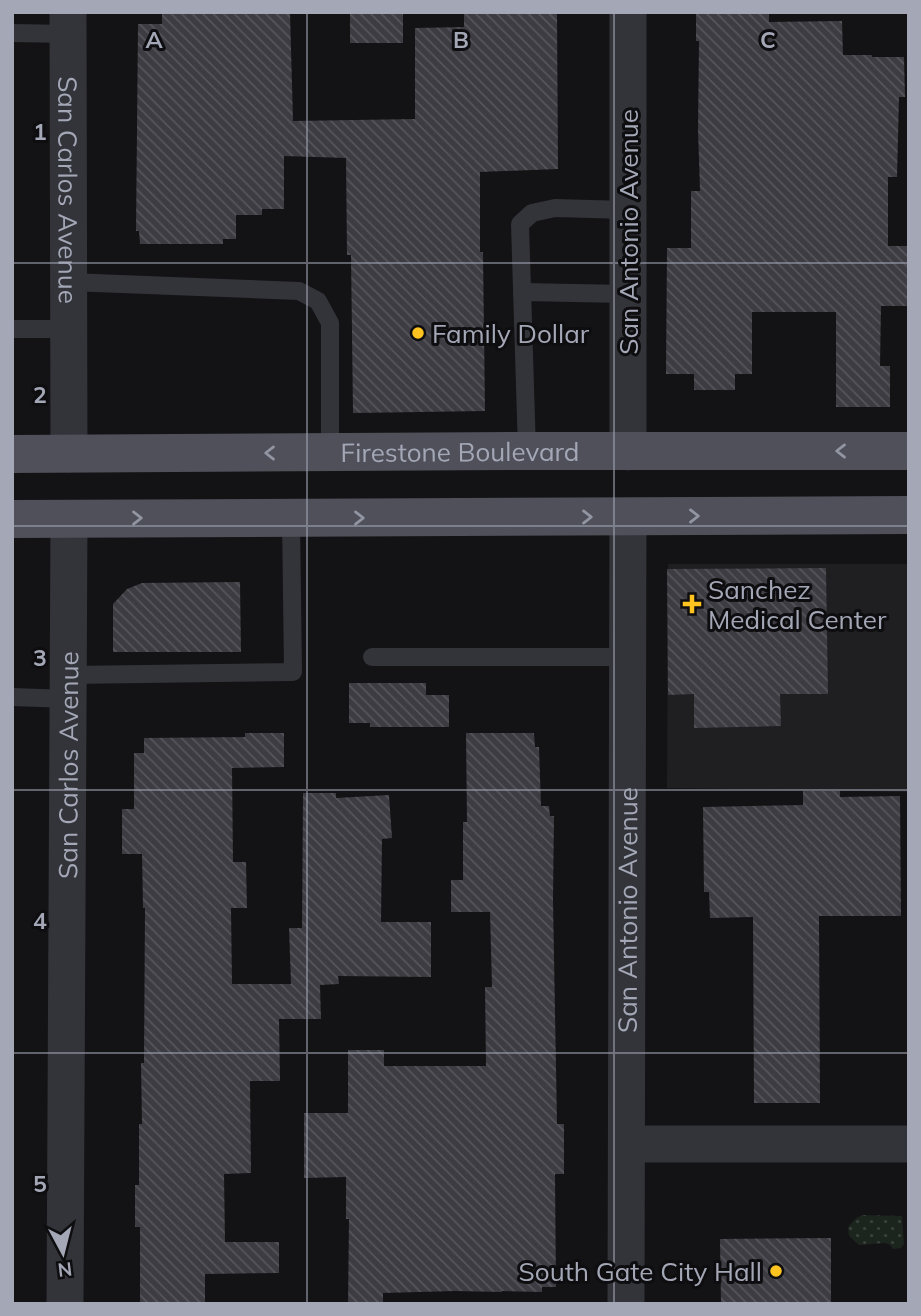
<svg xmlns="http://www.w3.org/2000/svg" width="921" height="1316" font-family="Mulish,sans-serif">
	<style>
		.built { fill: #1f1e21 }
		.grass { fill: url(#grass-dots) }
		.building { fill: url(#building-back-hatch) }
		.lines { fill: none; stroke-linecap: round; stroke-linejoin: round }
		.service { stroke: #33343a; stroke-width: 18 }
		.minor { stroke: #33343a; stroke-width: 37 }
		.primary { stroke: #4f5059; stroke-width: 38 }
		.oneway { stroke: #9296a3 }
		.grid { fill: none; stroke: #a3a7b6; stroke-width: 2; stroke-opacity: 0.55 }
		.poi-dot { fill: #ffc420; stroke: #0e0d0f; stroke-width: 2.5 }
		.labels { text-anchor: middle; dominant-baseline: central; stroke-width: 6; stroke-linejoin: round; paint-order: stroke }
		.street-label { font-size: 26px; fill: #a3a7b6; stroke: #0e0d0f }
		.poi-label { font-size: 26px; fill: #a3a7b6; stroke: #0e0d0f; text-anchor: start }
		.grid-label { font-size: 23px; text-anchor: middle; font-weight: bold; fill: #a3a7b6; stroke: #0e0d0f; stroke-width: 6; stroke-linejoin: round; paint-order: stroke }
	</style>
	<defs>
		<pattern id="grass-dots" width="8" height="8" patternUnits="userSpaceOnUse" patternTransform="scale(1.75)"><rect width="8" height="8" fill="#1c241e"/><path d="M2 2h.1M6 6h.1" fill="none" stroke="#3a413c" stroke-width="1.8" stroke-linecap="round"/></pattern>
		<pattern id="building-back-hatch" width="6" height="6" patternUnits="userSpaceOnUse" patternTransform="scale(1.75)"><rect width="6" height="6" fill="#3c3c42"/><path d="M-1 5l2 2M0 0l6 6M5-1l2 2" fill="none" stroke="#55555b"/></pattern>
	</defs>
	<rect width="100%" height="100%" fill="#131214"/>
	<polygon class="built" points="668,564 909,564 909,792 667,788"/>
	<polygon class="grass" points="862,1215 902,1216 904,1244 901,1248 893,1249 890,1245 885,1243 859,1245 849,1236 848,1227 855,1219"/>
	<g class="building">
		<polygon points="162,12 290,12 293,121 415,119 415,28 464,27 464,12 557,12 558,169 480,172 480,252 483,252 485,411 353,413 351,255 347,255 346,158 284,156 284,209 262,209 262,215 236,215 236,239 223,239 223,244 140,244 139,231 136,231 138,24 162,24"/>
		<rect x="350" y="12" width="53" height="31"/>
		<polygon points="696,12 769,12 769,22 842,21 843,55 872,55 872,57 904,57 905,97 899,97 897,177 888,177 888,246 909,246 909,306 881,306 880,366 890,366 890,407 836,407 836,312 752,312 752,374 735,374 735,390 694,390 694,374 666,374 667,248 691,248 691,191 700,191 698,129 699,41 696,41"/>
		<polygon points="826,568 828,694 780,694 781,726 694,728 694,694 668,695 667,569"/>
		<polygon points="240,582 241,652 113,652 113,604 127,589 142,583"/>
		<polygon points="349,683 426,683 426,695 449,695 449,727 370,727 370,723 349,723"/>
		<polygon points="245,733 284,733 284,767 232,768 233,862 246,862 247,908 231,908 232,984 291,984 289,928 302,928 303,793 336,793 336,798 389,795 392,838 382,839 381,922 431,922 431,977 338,976 339,984 320,985 321,1019 279,1019 280,1081 250,1081 251,1173 224,1174 225,1242 279,1242 279,1273 205,1274 205,1304 140,1304 140,1227 135,1227 135,1185 139,1185 139,1124 142,1124 141,1063 144,1063 145,908 143,908 142,854 122,854 122,809 134,809 134,753 144,753 144,738 245,737"/>
		<polygon points="466,733 534,733 535,747 539,747 541,806 549,806 550,816 554,816 553,899 557,1124 564,1124 564,1174 555,1174 556,1287 542,1287 542,1292 502,1291 502,1292 455,1291 383,1293 383,1304 348,1304 349,1219 346,1219 346,1177 304,1178 304,1113 348,1113 348,1050 384,1050 384,1066 486,1066 485,987 492,987 490,912 451,912 451,880 463,880 463,822 467,822"/>
		<polygon points="803,791 840,791 840,797 900,796 901,916 819,916 820,1103 754,1103 753,917 710,918 709,892 704,892 703,807 803,805"/>
		<polygon points="831,1238 831,1304 721,1304 720,1239"/>
	</g>
	<g class="lines">
		<g class="service">
			<polyline points="12,33 68,34"/>
			<polyline points="69,282 299,291 318,301 330,323 330,453"/>
			<polyline points="522,292 627,294"/>
			<polyline points="12,329 69,329"/>
			<polyline points="527,451 520,224 532,213 555,208 627,210"/>
			<polyline points="372,657 627,657"/>
			<polyline points="69,675 293,672 291,518"/>
			<polyline points="12,697 69,699"/>
		</g>
		<g class="minor">
			<path id="s1" d="M68,12L69,454"/>
			<polyline points="628,12 628,452"/>
			<polyline points="627,1144 909,1144"/>
			<path id="s2" d="M65,1304L69,519"/>
			<path id="s3" d="M626,1304L628,517"/>
		</g>
		<g class="primary">
			<path id="s4" d="M12,454L527,451H909"/>
			<polyline points="12,519 909,515"/>
		</g>
	</g>
	<defs><path id="oneway-chevron" d="M-2-3.5L2.5 0L-2 3.5" fill="none" stroke-width="1.6" stroke-linecap="round" stroke-linejoin="round" transform="scale(1.75)"/></defs>
	<g class="oneway">
		<use href="#oneway-chevron" transform="translate(841 451) rotate(180)"/>
		<use href="#oneway-chevron" transform="translate(270 453) rotate(180)"/>
		<use href="#oneway-chevron" transform="translate(694 516)"/>
		<use href="#oneway-chevron" transform="translate(587 517)"/>
		<use href="#oneway-chevron" transform="translate(137 518)"/>
		<use href="#oneway-chevron" transform="translate(359 518)"/>
	</g>
	<path class="grid" d="M307,12V1304M614,12V1304M12,263H909M12,526H909M12,790H909M12,1053H909"/>
	<g class="poi-dot">
		<circle cx="418" cy="333" r="7"/>
		<path d="M688.5 593.5h7v7h7v7h-7v7h-7v-7h-7v-7h7z"/>
		<circle cx="776" cy="1271" r="7"/>
	</g>
	<g class="labels">
		<g class="street-label">
			<text stroke="none"><textPath href="#s1" startOffset="178">San Carlos Avenue</textPath></text>
			<text transform="translate(628 232) rotate(-90)">San Antonio Avenue</text>
			<text stroke="none"><textPath href="#s4" startOffset="448">Firestone Boulevard</textPath></text>
			<text stroke="none"><textPath href="#s2" startOffset="539">San Carlos Avenue</textPath></text>
			<text stroke="none"><textPath href="#s3" startOffset="394">San Antonio Avenue</textPath></text>
		</g>
		<g class="poi-label">
			<text x="432" y="333">Family Dollar</text>
			<text x="708" y="589">Sanchez<tspan x="708" dy="30">Medical Center</tspan></text>
			<text x="762" y="1271" text-anchor="end">South Gate City Hall</text>
		</g>
	</g>
	<g class="grid-label">
		<text x="154" y="48">A</text>
		<text x="461" y="48">B</text>
		<text x="768" y="48">C</text>
		<text x="40" y="140">1</text>
		<text x="40" y="403">2</text>
		<text x="40" y="666">3</text>
		<text x="40" y="929">4</text>
		<text x="40" y="1192">5</text>
	</g>
	<rect width="921" height="1316" fill="none" stroke="#a3a7b6" stroke-width="28"/>
	<g transform="translate(63 1253) rotate(173)" stroke="#0e0d0f" stroke-width="5" paint-order="stroke">
	<path d="M0-5L12 26L0 18L-12 26Z" fill="#a3a7b6"/>
	<text y="-10" font-size="19" font-weight="bold" text-anchor="middle" fill="#a3a7b6">N</text>
	</g>
</svg>
